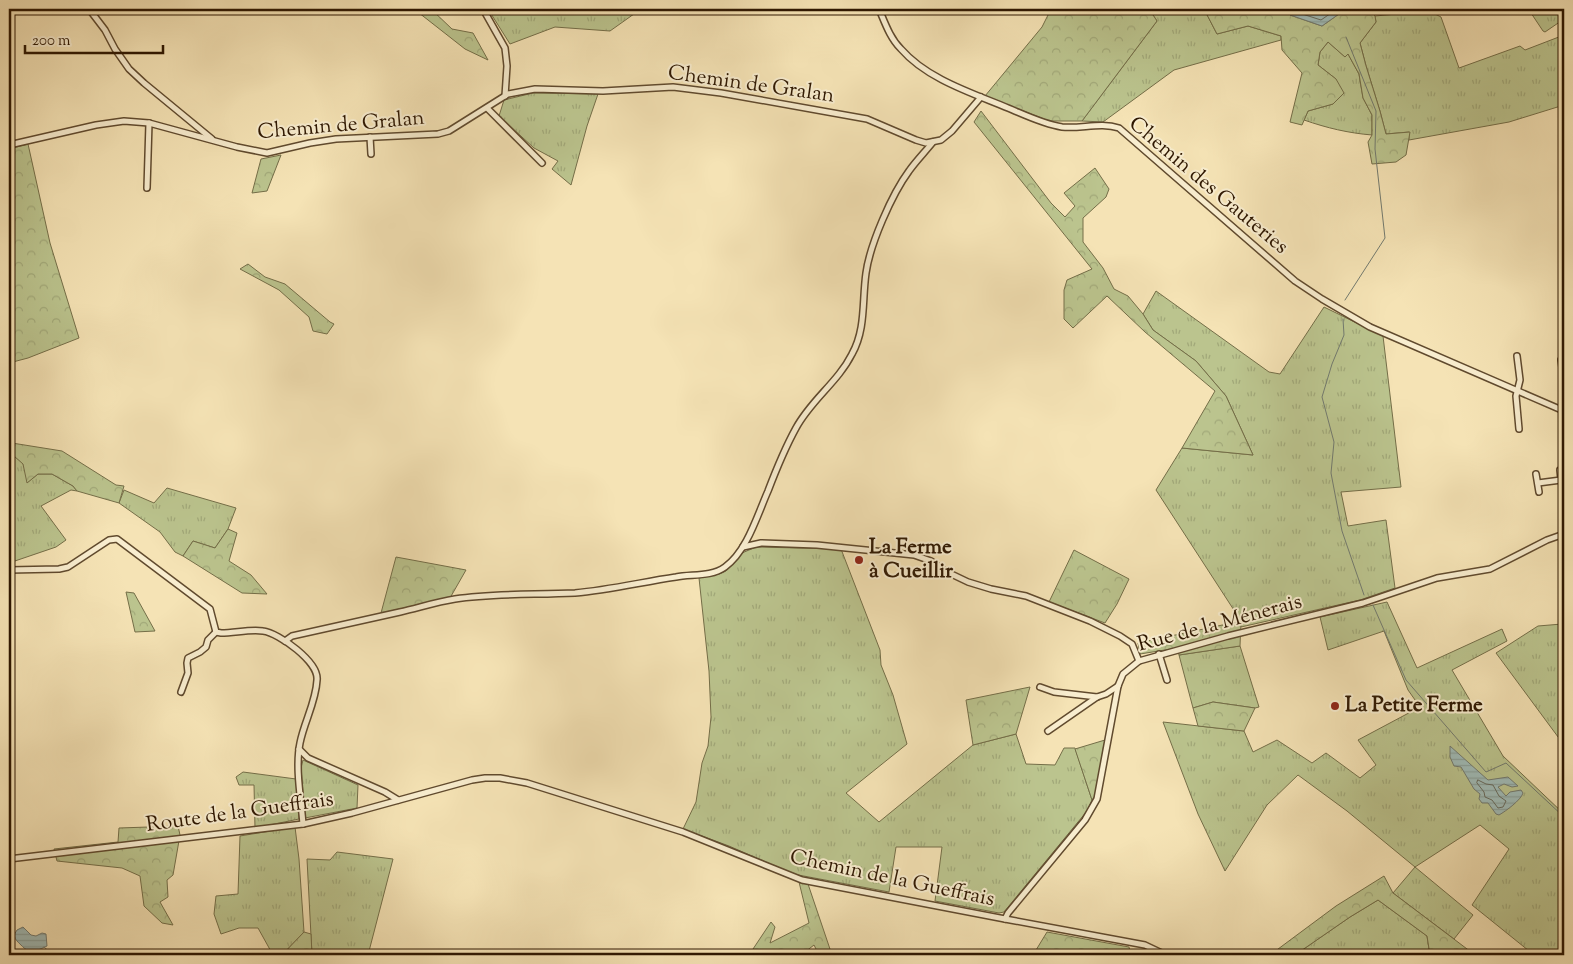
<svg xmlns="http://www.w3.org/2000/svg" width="1573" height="964" font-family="'Sorts Mill Goudy',serif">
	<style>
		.grass { fill: url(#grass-tufts); stroke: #746e48 }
		.forest { fill: url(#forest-crowns); stroke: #746e48 }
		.water { fill: url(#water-rules); stroke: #727a6f }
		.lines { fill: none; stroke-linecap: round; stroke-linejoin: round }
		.shore { stroke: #676a5c; stroke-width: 1 }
		.stream { stroke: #727a6f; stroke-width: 1 }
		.street-casing { stroke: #604a2e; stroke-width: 8 }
		.street { stroke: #f8edcf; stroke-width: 5 }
		.poi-dot { fill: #8f2418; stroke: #f8edcf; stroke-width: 2 }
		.labels { text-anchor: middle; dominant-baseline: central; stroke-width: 4; stroke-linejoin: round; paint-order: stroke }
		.street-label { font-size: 21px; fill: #2e1701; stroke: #f8edcf }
		.poi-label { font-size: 21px; font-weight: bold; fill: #2e1701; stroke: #f8edcf; text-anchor: start }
	</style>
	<defs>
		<pattern id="grass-tufts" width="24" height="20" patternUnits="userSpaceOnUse" patternTransform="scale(1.25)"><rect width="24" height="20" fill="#bbc48e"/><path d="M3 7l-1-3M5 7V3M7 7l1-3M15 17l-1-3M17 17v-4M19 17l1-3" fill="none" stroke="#a1a879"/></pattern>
		<pattern id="forest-crowns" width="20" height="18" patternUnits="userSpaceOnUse" patternTransform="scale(1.25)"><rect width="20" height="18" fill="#bbc48e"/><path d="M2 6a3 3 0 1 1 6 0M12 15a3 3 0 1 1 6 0" fill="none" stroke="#a1a879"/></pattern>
		<pattern id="water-rules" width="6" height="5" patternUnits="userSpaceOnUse" patternTransform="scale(1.25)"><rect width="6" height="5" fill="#a0bcb8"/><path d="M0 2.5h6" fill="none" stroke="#8aa19c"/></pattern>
	</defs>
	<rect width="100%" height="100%" fill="#f5e3b5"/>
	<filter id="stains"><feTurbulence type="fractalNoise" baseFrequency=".004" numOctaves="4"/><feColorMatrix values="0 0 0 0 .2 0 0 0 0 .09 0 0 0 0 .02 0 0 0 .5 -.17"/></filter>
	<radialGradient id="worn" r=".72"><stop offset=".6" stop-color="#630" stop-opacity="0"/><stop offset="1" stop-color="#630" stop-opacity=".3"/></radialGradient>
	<g class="grass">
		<polygon points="488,9 641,9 610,31 555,27 510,44"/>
		<polygon points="1149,9 1204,9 1217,34 1248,26 1281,36 1281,40 1174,70 1103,122 1082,121 1157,21"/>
		<polygon points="1535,9 1564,9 1564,19 1545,32 1543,31 1531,13"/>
		<path d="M1429,11L1441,17L1459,68L1520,46L1525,50L1564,35V105L1509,122L1409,140V132L1386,134C1379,103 1367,74 1360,43L1376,22L1375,16Z"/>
		<path d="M1328,42L1344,56L1348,54L1359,74L1363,98L1372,115V135C1348,133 1327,128 1304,120L1308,111L1333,104L1336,79L1318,65L1320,52Z"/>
		<polygon points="533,93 598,94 587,126 571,185 552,169 558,161 534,148 499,116 504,100"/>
		<polygon points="1156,291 1269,372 1280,374 1324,307 1383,336 1401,487 1341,492 1348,526 1386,520 1395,588 1360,600 1241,627 1241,621 1156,490 1182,448 1253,455 1226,396 1196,361 1153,330 1143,314"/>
		<polygon points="12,443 14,456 23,463 28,482 38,474 52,474 73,486 77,491 71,490 41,506 66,540 56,547 9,563 9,444"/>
		<polygon points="167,488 236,508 228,529 215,548 193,541 183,556 175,552 160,532 119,503 124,490 154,503"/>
		<polygon points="756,547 841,549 880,650 881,665 893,695 907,744 846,793 879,822 973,745 1016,734 1026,764 1055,765 1064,748 1075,748 1092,800 1087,811 1004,912 999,913 935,901 942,847 896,847 889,892 793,874 729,846 683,829 696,802 702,763 708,746 711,717 709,671 699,578 719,574 726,571 742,553"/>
		<polygon points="1387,602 1417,668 1502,629 1507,641 1452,670 1503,756 1564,814 1564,955 1534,955 1472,905 1509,849 1480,825 1415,867 1473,915 1454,939 1393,893 1415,867 1347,811 1298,775 1267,805 1225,871 1198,814 1163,722 1244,731 1253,752 1277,740 1312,763 1326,753 1360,778 1376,765 1358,740 1420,707 1408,690 1384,631 1328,650 1320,617"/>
		<polygon points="1562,624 1564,627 1564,745 1496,653 1538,626"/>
		<polygon points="1240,646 1259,707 1255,708 1213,702 1193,708 1179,655"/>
		<polygon points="303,760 358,785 357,808 305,818 301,768"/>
		<polygon points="243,772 296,779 299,819 255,828 254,785 239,785 236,777"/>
		<polygon points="295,827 299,859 304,932 282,955 278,954 273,955 258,928 239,928 221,934 214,914 216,896 238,894 240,836"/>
		<polygon points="337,852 393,859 368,955 312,955 307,859 330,860"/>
		<polygon points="1378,900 1427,936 1430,955 1295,955 1350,917"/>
	</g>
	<g class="forest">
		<polygon points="414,9 431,9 452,29 473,33 488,60 465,49"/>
		<polygon points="1051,9 1149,9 1157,21 1082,121 1049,121 985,96 1042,27"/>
		<path d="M1204,9H1289L1290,15L1322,26L1346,9H1369L1375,16L1376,22L1360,43C1367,74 1379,103 1386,134L1410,132L1406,155L1396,162L1372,164L1368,142L1372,135V115L1363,98L1359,74L1348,54L1345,57L1328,42L1320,52L1318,65L1336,79L1344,93L1333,104L1308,111L1302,125L1290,122L1302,73L1282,50L1281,36L1248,26L1217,34Z"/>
		<polygon points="981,111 1051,203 1065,217 1075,206 1064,193 1095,168 1109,189 1106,197 1083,218 1083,242 1103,268 1114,289 1128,296 1143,314 1153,330 1196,361 1226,396 1253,455 1182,448 1215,391 1145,332 1107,296 1073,328 1064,319 1064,290 1067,280 1092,269 974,122"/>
		<polygon points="28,144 50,243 79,338 28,358 9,363 9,149"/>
		<polygon points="281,155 267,191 252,193 261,159"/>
		<polygon points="248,264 265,277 285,284 330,322 334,324 327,334 313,331 309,317 279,290 240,269"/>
		<polygon points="12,443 62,451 116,485 124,486 119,503 77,491 73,486 52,474 38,474 27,483 23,464 14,456"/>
		<polygon points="228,529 237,533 229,561 251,575 267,594 242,593 183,556 193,541 215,548"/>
		<polygon points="1074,550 1129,579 1117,604 1105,623 1049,602"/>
		<polygon points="396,557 466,570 450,598 381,613"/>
		<polygon points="126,592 134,593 155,631 135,632"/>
		<polygon points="1241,621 1240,646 1179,655 1177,648 1140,654 1138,643"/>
		<polygon points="1030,687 1016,734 973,745 966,700"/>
		<polygon points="1213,702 1255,708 1244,731 1198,726 1193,708"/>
		<polygon points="1105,740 1095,796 1092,800 1075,749"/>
		<polygon points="178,826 180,835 173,875 167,880 168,897 160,902 173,925 162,923 144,906 140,876 122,868 57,861 54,849 118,842 119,828"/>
		<polygon points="1384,876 1393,893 1475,955 1430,955 1427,936 1378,900 1350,917 1295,955 1270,955 1336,906"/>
		<polygon points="799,882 808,884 832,955 819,955 814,945 801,955 749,955 771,922 775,927 770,943 809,923"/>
		<polygon points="304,932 311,934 312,955 282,955"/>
		<polygon points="1047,932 1129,947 1131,955 1033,955"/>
	</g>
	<g class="water">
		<polygon points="1289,9 1346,9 1322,26 1290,15"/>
		<path d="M1450,746L1488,780L1508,777L1518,786L1512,787L1504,784L1498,787L1506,796L1510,792L1521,790L1523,793C1521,800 1506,811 1499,815L1496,814L1488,803H1482L1479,799L1480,794L1474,789L1461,767L1454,766L1450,757Z"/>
		<path d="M23,927L31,935L36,936L42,933L46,934L47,946C36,951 30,955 21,945C18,942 15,940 14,935L17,930Z"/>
	</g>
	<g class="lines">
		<g class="shore">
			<polyline points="1294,9 1296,12 1321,20 1337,9"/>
			<polygon points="1478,780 1486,784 1493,785 1499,796 1506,801 1503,807 1498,808 1492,800 1485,797 1484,792 1477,783"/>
		</g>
		<g class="stream">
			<polyline points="1345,300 1385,238 1375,149 1376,111 1346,37"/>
			<polyline points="1343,319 1344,335 1332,364 1322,397 1334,442 1331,473 1342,531 1364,595"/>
			<polyline points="1373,605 1406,680 1486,772 1506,763 1564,817"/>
			<polyline points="44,947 53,955"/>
		</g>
		<defs>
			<g id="street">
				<polyline points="89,9 105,30 115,49 129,69 144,83 212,139"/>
				<polyline points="483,9 505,48 507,66 505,96"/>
				<path d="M879,9C885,23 890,38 901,49C927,79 972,93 1008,108C1025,115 1043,124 1062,127C1081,129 1101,122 1119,128L1295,281L1322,299L1370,327L1564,411"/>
				<polyline points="487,108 542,163"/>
				<polyline points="370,137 371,154"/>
				<polyline points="9,145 96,125 124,121 149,123 237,147 267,153 310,143 336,139 438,134 449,131 508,94 535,89 603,91 673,87 721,93 867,119 916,140 926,143 941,140 952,131 981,97"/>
				<polyline points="147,188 149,123"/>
				<polyline points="1517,356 1520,380 1516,396 1519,429"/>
				<polyline points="1561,360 1564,381"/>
				<polyline points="1560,470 1561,480"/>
				<polyline points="1536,474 1539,492"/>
				<polyline points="1538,483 1561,480 1564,483"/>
				<polyline points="743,547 761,543 817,545 914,555 931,561 945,571 968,582 991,589 1026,596 1090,621 1120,636 1132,644 1139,661"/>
				<path d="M9,570L59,569L68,567L109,540L117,539L210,609L216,632L221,633C235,633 250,629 263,631C279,633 319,662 317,680C316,702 304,722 300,743C295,767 301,799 303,824"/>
				<path d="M285,641L292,636C328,628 364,620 400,612C418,608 436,602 455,599C494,593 535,595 575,593C609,590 642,582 676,577C692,574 711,577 725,567C747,551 757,516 768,491C776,470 785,448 796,428C811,400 838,382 852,354C866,329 862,301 866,273C870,244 892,194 909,171C916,161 925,152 933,142"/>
				<polyline points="1159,654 1167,680"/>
				<polyline points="1040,687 1054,692 1097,697"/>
				<polyline points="181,692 188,673 187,663 188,658 200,652 206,647 208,640 216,632"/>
				<polyline points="1048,731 1097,697 1106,694 1118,686"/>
				<polyline points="299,749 308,758 385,792 398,800"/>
				<polyline points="9,859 303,824 352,813 472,780 485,778 500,778 527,783 683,832 802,880 1005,919 1145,945 1166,955"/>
				<polyline points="1005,919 1008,913 1085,820 1097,799 1118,686 1123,674 1139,661 1228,636 1363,603 1437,578 1490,569 1547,540 1564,534"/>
			</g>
		</defs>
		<use href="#street" class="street-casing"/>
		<use href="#street" class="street"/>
	</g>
	<g class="poi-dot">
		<circle cx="859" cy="560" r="5"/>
		<circle cx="1335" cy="706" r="5"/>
	</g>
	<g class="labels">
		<g class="street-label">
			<text transform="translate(751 85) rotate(8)">Chemin de Gralan</text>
			<text transform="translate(341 126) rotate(-5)">Chemin de Gralan</text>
			<text transform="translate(1208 186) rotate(40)">Chemin des Gauteries</text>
			<text transform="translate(1220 624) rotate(-15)">Rue de la Ménerais</text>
			<text transform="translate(240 813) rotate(-8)">Route de la Gueffrais</text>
			<text transform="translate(892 879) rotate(12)">Chemin de la Gueffrais</text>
		</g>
		<g class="poi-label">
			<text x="869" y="548">La Ferme<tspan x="869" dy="24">à Cueillir</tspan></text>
			<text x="1345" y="706">La Petite Ferme</text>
		</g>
	</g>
	<rect width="1573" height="964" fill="none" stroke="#f5e3b5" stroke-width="30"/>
	<rect x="10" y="10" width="1553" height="944" fill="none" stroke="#2e1701" stroke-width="2.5"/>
	<rect x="15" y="15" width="1543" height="934" fill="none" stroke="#2e1701"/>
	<path d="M25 45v8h138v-8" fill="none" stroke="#2e1701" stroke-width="2.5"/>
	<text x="32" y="45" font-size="15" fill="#2e1701" stroke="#f8edcf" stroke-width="4" paint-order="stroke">200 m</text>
	<rect width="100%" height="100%" filter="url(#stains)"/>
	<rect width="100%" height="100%" fill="url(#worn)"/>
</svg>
